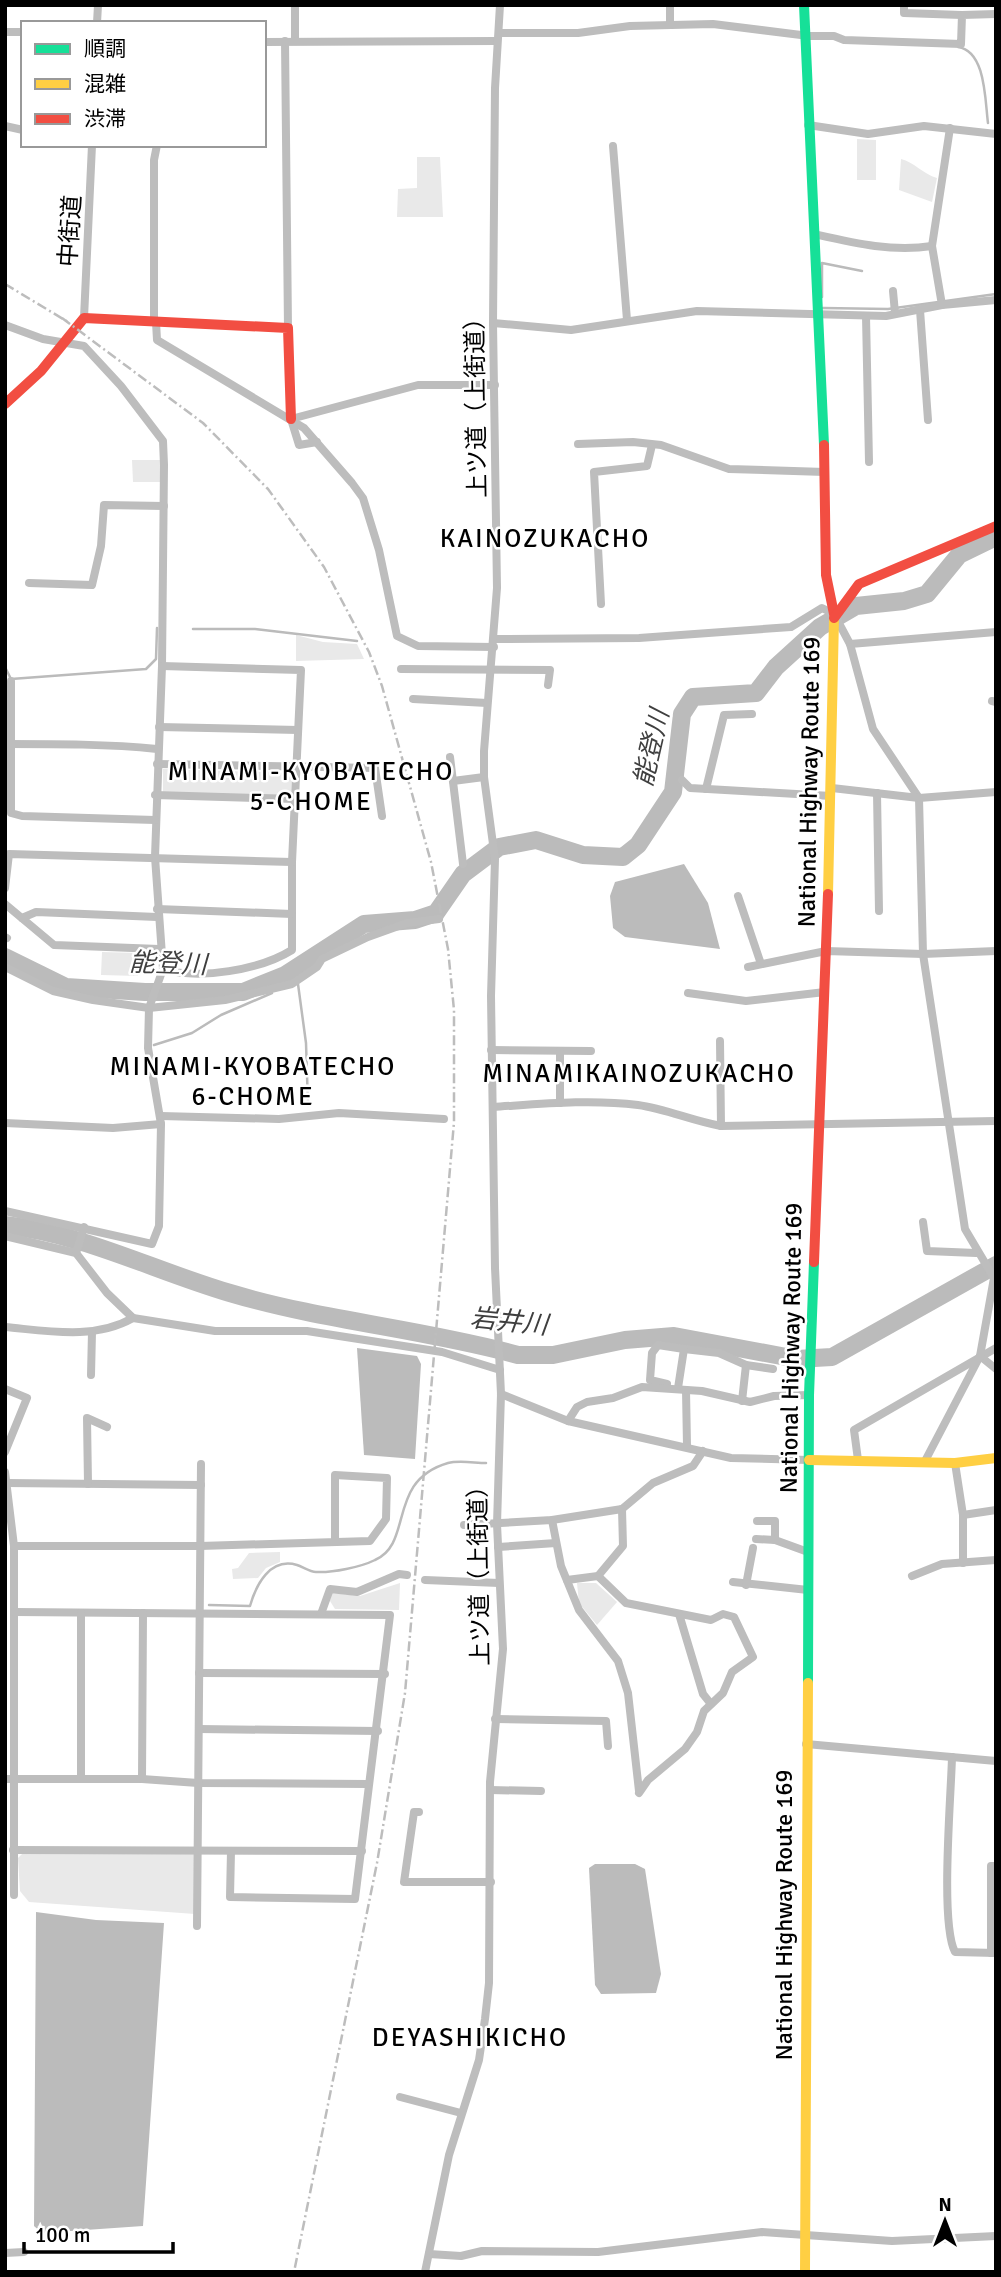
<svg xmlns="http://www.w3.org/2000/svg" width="1001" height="2277" font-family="Signika,'Noto Sans JP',sans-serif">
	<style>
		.green { fill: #e9e9e9 }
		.water { fill: #bbb }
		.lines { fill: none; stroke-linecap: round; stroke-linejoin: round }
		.stream { stroke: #bbb; stroke-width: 2.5 }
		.river { stroke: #bbb; stroke-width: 18 }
		.street { stroke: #bdbdbd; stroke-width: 8 }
		.fast { stroke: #16e098; stroke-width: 10 }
		.slow { stroke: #ffcf43; stroke-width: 10 }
		.jam { stroke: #f24e42; stroke-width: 10 }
		.rail { stroke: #bdbdbd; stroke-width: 2.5; stroke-dasharray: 10 3.5 2 3.5; stroke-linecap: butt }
		.labels { text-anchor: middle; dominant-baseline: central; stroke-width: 5; stroke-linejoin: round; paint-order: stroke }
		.street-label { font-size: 24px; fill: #000; stroke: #fff }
		.neighbourhood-label { font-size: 26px; letter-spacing: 2px; fill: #000; stroke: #fff }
		.water-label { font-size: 26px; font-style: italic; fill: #3f3f3f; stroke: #fff }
	</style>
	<rect width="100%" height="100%" fill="#fff"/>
	<g class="green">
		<polygon points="857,139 876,140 876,180 857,180"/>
		<polygon points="417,157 440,157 443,217 397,217 398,189 417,188"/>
		<path d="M901,159C914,162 923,174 937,178L932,202L899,190Z"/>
		<polygon points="132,460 161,460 162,482 133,482"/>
		<polygon points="296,635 323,642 357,644 364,659 296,661"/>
		<polygon points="163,769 292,773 291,796 163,792"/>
		<polygon points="102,952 139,953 138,976 101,975"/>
		<polygon points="280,1552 280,1562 266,1568 258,1578 233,1579 232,1569 238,1568 249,1553"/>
		<polygon points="400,1583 399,1610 335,1609 330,1601 332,1593 360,1596"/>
		<polygon points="577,1583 596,1583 617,1602 597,1625 579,1603"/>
		<polygon points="22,1854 195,1854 195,1914 29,1902 20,1891 18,1858"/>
	</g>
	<g class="water">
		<polygon points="684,864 708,903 720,949 625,937 613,928 610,896 615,882"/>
		<polygon points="357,1348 417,1356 421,1364 415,1459 364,1455"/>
		<polygon points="595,1864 635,1864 645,1869 661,1974 656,1993 601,1994 595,1985 589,1868"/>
		<polygon points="36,1912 96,1920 164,1923 143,2226 42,2233 34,2226"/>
	</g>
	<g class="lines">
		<g class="stream">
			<path d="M958,47C986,51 985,101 988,123"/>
			<polyline points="822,297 822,263 862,271"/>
			<polyline points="823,308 888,309 996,294"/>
			<polyline points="193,629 255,629 357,641"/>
			<polyline points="5,667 11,679 146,669 156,659 157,628"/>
			<polyline points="298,984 306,1043 308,1106"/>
			<polyline points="154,1045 192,1033 221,1015 272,993"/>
			<path d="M209,1605L250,1606C256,1585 270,1557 297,1565C303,1567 310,1572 316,1572C332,1573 361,1567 375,1560C414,1543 386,1481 448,1463C459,1460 475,1463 486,1463"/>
		</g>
		<g class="river">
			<polyline points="5,957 66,987 145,992 243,992 285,975 364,924 415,920 436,913 463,874 499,847 536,840 583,855 623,857 638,845 673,792 682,714 693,697 756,693 776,667 820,627 856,606 904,601 927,594 959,555 996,537"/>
			<path d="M5,1225C84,1234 155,1271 230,1293C324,1321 423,1329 518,1355H553L625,1340L674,1336L797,1359L832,1357L996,1265"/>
		</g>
		<g class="street">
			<polyline points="904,5 904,13 962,15"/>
			<polyline points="97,23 98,5"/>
			<polyline points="670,24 670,5"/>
			<polyline points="5,32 23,32"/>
			<polyline points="500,33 578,33 630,26 713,24 809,36 834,36 844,40 961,44 962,15 996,14"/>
			<polyline points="285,41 288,328"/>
			<polyline points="295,41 295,5"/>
			<polyline points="264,42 496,41"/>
			<polyline points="808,125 868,134 924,126 996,134"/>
			<polyline points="5,126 23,130"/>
			<polyline points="613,146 627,320"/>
			<path d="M814,234C854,243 891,252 932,246"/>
			<polyline points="893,291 895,313"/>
			<polyline points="942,305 932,246 950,128"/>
			<polyline points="920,310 928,420"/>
			<polyline points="866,316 869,462"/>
			<polyline points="84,318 92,145"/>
			<polyline points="154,321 154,160 157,145"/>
			<polyline points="156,322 157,340 304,428 352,483 363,498 379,550 397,636 418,646 494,647"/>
			<polyline points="493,323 571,330 697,311 886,316 942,305 996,300"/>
			<polyline points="5,325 43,339 84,346 121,386 163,441 164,465 162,666 155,857 163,969 149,1008 148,1048 161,1124 159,1226 152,1244 5,1211"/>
			<polyline points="317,442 299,445 291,419 418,385 495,385"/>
			<polyline points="578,444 633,442 661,445 729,469 825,472"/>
			<polyline points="29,583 92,585 101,546 104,505 164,506"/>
			<polyline points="601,604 594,472 647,466 652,445"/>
			<polyline points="495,639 639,638 791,627 822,608 834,614 850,644 873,729 919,798 923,954 965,1229 994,1278"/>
			<polyline points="850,644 996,632"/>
			<path d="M162,666L301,670L292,862V950C260,970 199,980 163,969"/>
			<polyline points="401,669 550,670 548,685"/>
			<polyline points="11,681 11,813 22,816 155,820"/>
			<polyline points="413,699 487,703"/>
			<polyline points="992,701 996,702"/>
			<polyline points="159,727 298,730"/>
			<path d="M7,744C57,744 108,744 157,749"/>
			<polyline points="450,757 463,864"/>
			<polyline points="157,764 375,768 382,816"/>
			<polyline points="682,780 690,788 831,796"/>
			<polyline points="453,781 484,777"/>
			<polyline points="832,788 919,798 996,792"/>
			<polyline points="706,789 724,715 752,714"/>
			<polyline points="877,793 879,911"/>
			<polyline points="155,795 295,799"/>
			<polyline points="5,888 9,854 292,862"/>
			<polyline points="738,896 761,964"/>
			<polyline points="5,904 54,945 159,949"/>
			<polyline points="157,909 292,914"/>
			<polyline points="22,918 36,912 157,917"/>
			<polyline points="5,937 7,938"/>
			<polyline points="5,967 53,991 93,1000 149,1008 225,1000 292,984 317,967 322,959 368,937 407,923 439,919"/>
			<polyline points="748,967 826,951 923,954 996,951"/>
			<polyline points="688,993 746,1001 825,992"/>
			<polyline points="720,1041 721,1126"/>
			<polyline points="491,1050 591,1051"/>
			<polyline points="560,1051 560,1103"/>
			<path d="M493,1107C540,1104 590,1099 638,1105C666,1109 693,1121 721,1126L996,1121"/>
			<polyline points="161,1116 279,1119 339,1113 444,1119"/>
			<polyline points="5,1123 113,1128 161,1124"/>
			<polyline points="923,1222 927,1251 976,1253"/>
			<polyline points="5,1236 76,1253 107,1293 133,1318 215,1331 307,1331 442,1352 500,1370"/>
			<polyline points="76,1253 84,1227"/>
			<path d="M5,1327C49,1331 94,1340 133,1318"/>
			<polyline points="684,1349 719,1353 746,1365 742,1401"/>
			<polyline points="980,1356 996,1369"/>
			<polyline points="746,1365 773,1369"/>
			<polyline points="91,1375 92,1332"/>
			<polyline points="667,1384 650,1380 652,1353 658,1345 684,1349 678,1388"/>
			<polyline points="5,1389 27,1398 5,1452"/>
			<polyline points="686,1390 687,1446"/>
			<polyline points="501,1394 568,1421 731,1458 809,1460"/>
			<polyline points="568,1421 577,1407 587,1402 613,1398 642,1387 702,1391 750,1402 774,1396 809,1395"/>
			<polyline points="858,1460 854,1430 996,1348"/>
			<polyline points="925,1461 980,1356 994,1278"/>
			<polyline points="955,1463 963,1515 963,1563"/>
			<polyline points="5,1472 14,1546 14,1895"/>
			<polyline points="7,1483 201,1485"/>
			<polyline points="88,1484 87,1418 107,1427"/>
			<polyline points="963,1515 996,1510"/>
			<polyline points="552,1520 561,1566 579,1610 618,1661 628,1693 639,1791"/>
			<polyline points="757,1521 775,1521 775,1540"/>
			<polyline points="464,1525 552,1520 622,1509 653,1483 693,1466 703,1451"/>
			<polyline points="756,1539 775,1540 808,1552"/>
			<polyline points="14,1546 200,1546 370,1541 386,1519 387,1478 335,1475 335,1542"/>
			<polyline points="498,1547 556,1543"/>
			<polyline points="598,1576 626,1603 711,1620 723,1614 734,1617 753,1657 732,1672 723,1693 704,1711 697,1732 685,1749 648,1780 639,1793"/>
			<polyline points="912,1576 942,1564 996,1560"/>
			<polyline points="425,1580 499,1583"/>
			<polyline points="567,1580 598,1576 623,1546 622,1509"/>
			<polyline points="733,1582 808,1590"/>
			<polyline points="746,1585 753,1548"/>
			<polyline points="15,1612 390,1615 355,1899 230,1897 231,1851"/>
			<polyline points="81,1613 81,1779"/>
			<polyline points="321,1614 330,1589 357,1592 399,1574 407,1575"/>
			<polyline points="679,1614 703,1694 711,1704"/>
			<polyline points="199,1673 385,1674"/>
			<polyline points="495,1719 606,1721 608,1746"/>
			<polyline points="199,1729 378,1731"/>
			<polyline points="806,1744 996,1761"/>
			<path d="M952,1757C951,1797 940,1923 955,1952L996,1953"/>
			<polyline points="5,1779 142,1779 198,1783 368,1784"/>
			<polyline points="142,1779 143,1613"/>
			<polyline points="490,1790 541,1791"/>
			<polyline points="419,1812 414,1812 404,1882 491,1882"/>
			<polyline points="13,1850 362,1851"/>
			<polyline points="197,1926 201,1464"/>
			<polyline points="991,1953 991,1866 996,1866"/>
			<polyline points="400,2097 461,2113"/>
			<polyline points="5,2253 24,2252"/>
			<polyline points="429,2254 461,2256 482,2251 598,2252 762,2232 892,2241 996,2236"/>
			<polyline points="425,2272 449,2155 479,2060 485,2019 489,1983 490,1782 503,1649 497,1524 501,1394 495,1268 491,996 495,859 484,777 484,751 497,588 493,323 495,88 500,5"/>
		</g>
		<g class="fast">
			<polyline points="804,5 824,445"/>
			<polyline points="808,1683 809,1395 814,1262"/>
		</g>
		<g class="slow">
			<polyline points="828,894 834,618"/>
			<polyline points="809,1460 955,1463 996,1458"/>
			<polyline points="805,2272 808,1683"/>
		</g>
		<g class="jam">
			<polyline points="5,404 41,371 84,318 288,328 291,419"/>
			<polyline points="824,445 826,575 834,614"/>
			<polyline points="834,618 859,584 996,526"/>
			<polyline points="814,1262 828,894"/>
		</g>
		<g class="rail">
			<polyline points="5,284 68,322"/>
			<polyline points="62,318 203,423 268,489 324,567 369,652 382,686 431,862 448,949 454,1010 454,1122 405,1693 377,1863 294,2272"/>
		</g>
	</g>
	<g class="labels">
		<g class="street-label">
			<text transform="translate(70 231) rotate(-86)">中街道</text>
			<text transform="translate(476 402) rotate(-91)">上ツ道（上街道）</text>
			<text transform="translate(809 782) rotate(-89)">National Highway Route 169</text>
			<text transform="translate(791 1348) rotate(-89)">National Highway Route 169</text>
			<text transform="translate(479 1570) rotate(-91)">上ツ道（上街道）</text>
			<text transform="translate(784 1915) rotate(-90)">National Highway Route 169</text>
		</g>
		<g class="neighbourhood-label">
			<text x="545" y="539">KAINOZUKACHO</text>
			<text x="311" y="772">MINAMI-KYOBATECHO<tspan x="311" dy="30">5-CHOME</tspan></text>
			<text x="253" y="1067">MINAMI-KYOBATECHO<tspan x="253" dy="30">6-CHOME</tspan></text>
			<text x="639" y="1074">MINAMIKAINOZUKACHO</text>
			<text x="470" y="2038">DEYASHIKICHO</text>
		</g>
		<g class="water-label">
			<text transform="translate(652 748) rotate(-77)">能登川</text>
			<text transform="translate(168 964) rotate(2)">能登川</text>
			<text transform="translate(509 1322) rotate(6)">岩井川</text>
		</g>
	</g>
	<rect width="1001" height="2277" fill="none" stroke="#000000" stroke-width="14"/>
	<rect x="21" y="21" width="245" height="126" fill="#ffffff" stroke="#999999" stroke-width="2"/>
	<rect x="35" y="44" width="35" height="10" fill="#16e098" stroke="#999999" stroke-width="2"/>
	<text x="84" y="56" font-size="21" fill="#000000">順調</text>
	<rect x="35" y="79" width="35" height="10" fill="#ffcf43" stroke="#999999" stroke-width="2"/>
	<text x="84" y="91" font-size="21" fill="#000000">混雑</text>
	<rect x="35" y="114" width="35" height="10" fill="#f24e42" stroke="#999999" stroke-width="2"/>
	<text x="84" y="126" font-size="21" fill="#000000">渋滞</text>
	<g transform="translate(945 2221)" stroke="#ffffff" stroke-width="5" paint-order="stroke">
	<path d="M0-5L12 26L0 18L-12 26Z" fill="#000000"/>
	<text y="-10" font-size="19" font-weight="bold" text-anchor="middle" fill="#000000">N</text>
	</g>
	<path d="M24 2242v10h149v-10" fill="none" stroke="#000000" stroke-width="3.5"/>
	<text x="35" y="2242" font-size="21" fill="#000000" stroke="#ffffff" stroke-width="5" paint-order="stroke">100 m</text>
</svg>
